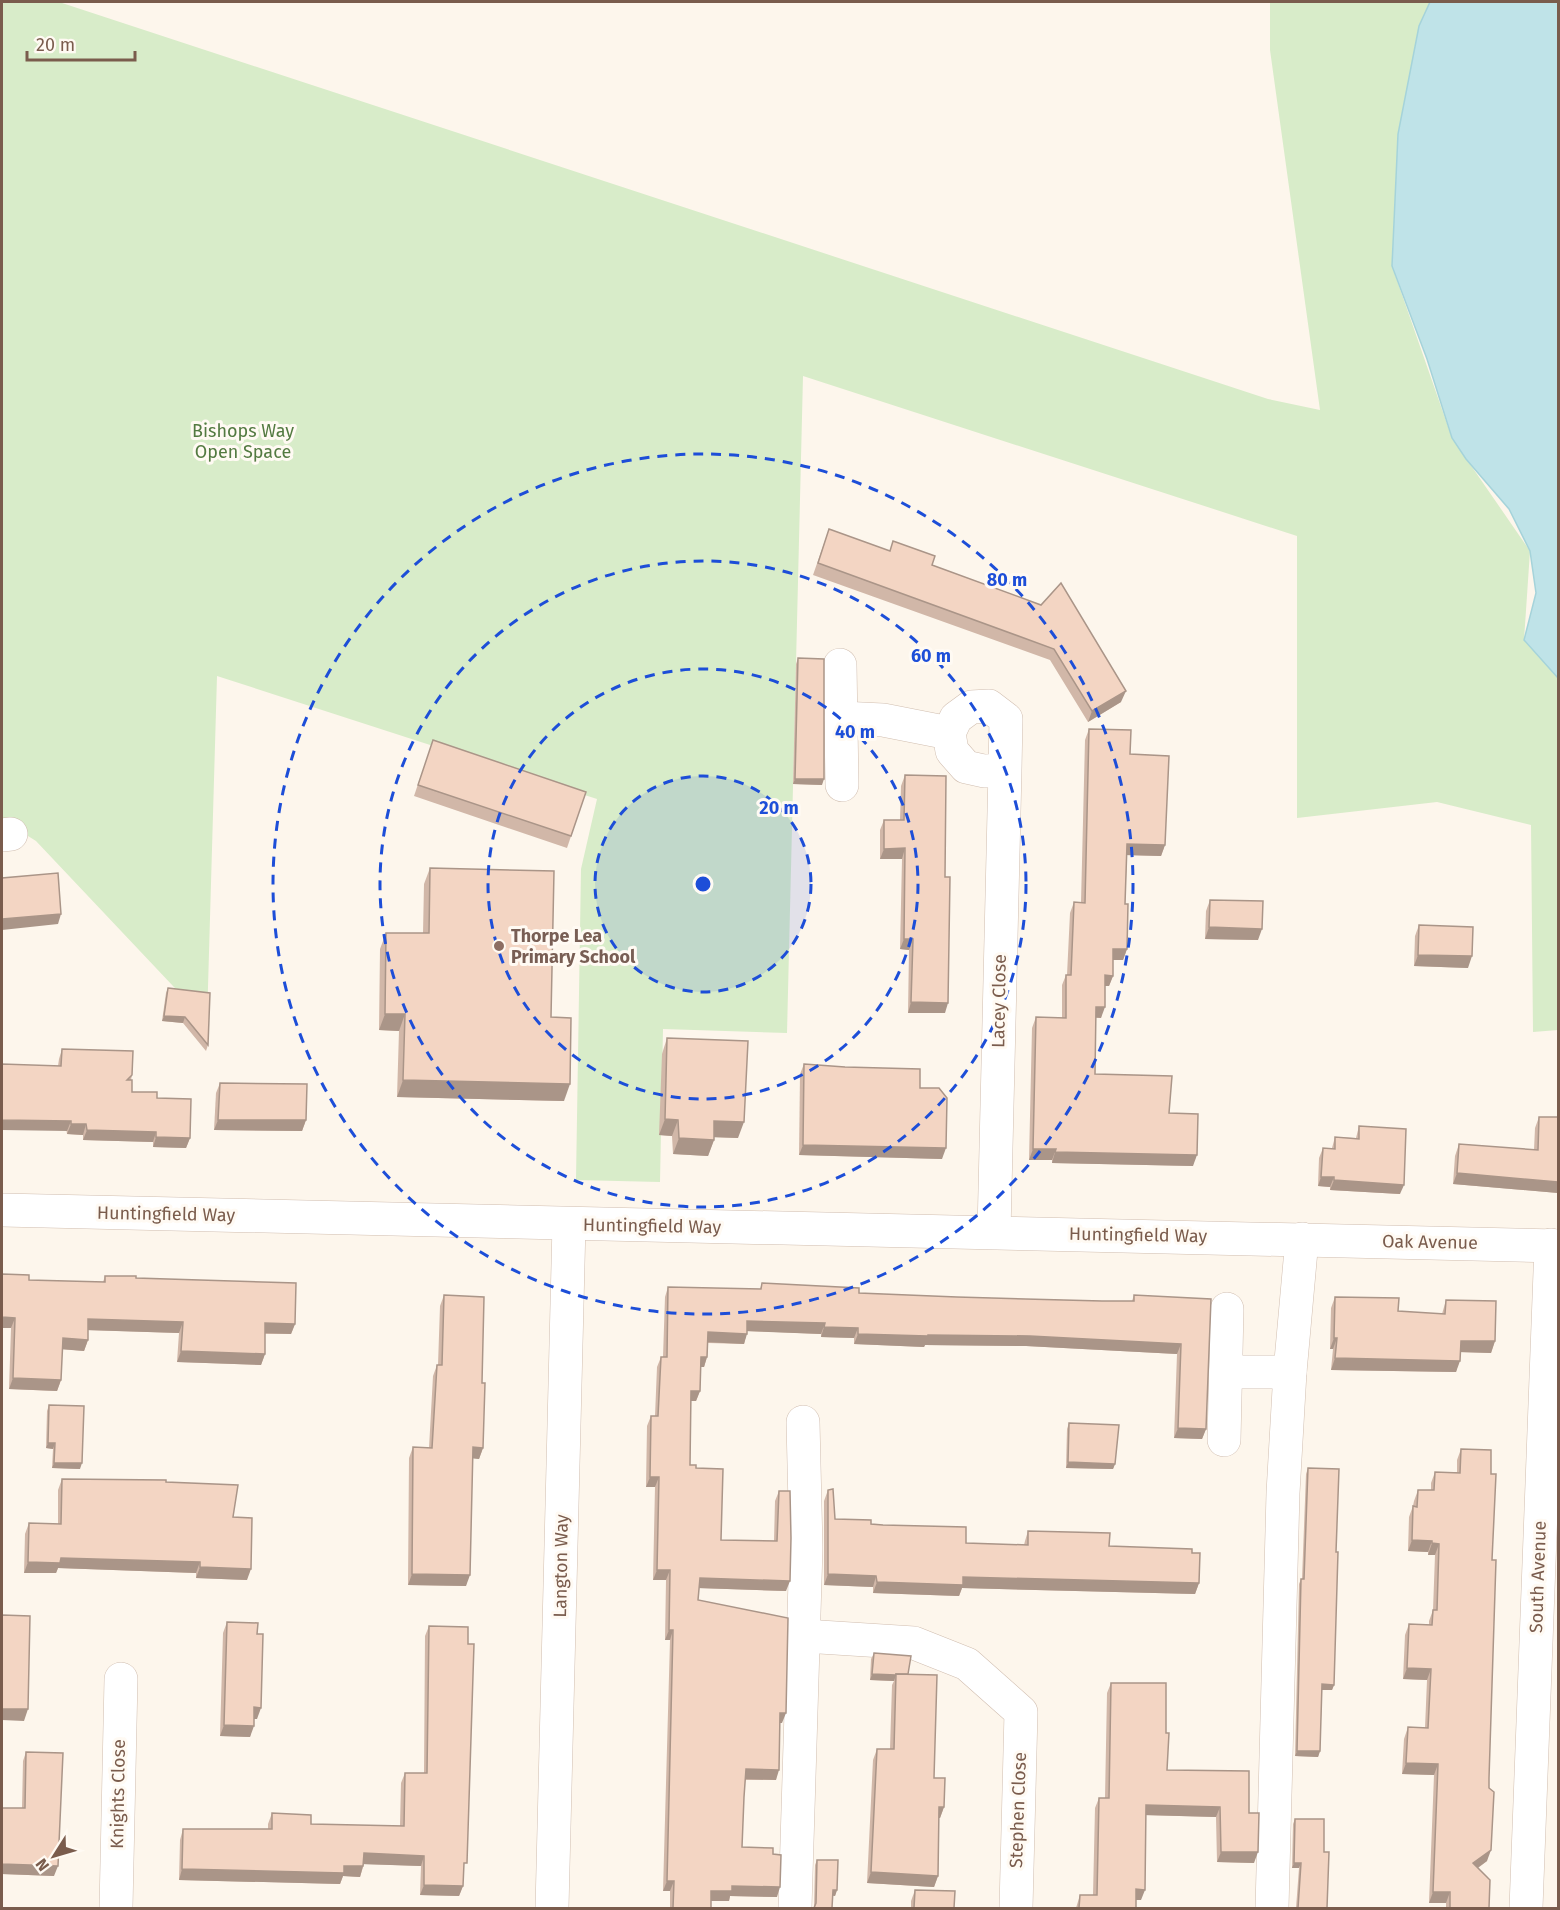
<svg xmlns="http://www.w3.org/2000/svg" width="1560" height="1910" font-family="'Fira Sans',sans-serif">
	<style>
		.green { fill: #d8ecc9 }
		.water { fill: #bfe3e8; stroke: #a5d3da; stroke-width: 1.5 }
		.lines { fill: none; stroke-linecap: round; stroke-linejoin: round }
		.minor-casing { stroke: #d1beb0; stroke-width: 34 }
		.minor { stroke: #fff; stroke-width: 33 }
		.wall { fill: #d1b7a8 }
		.shaded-wall { fill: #aa9588 }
		.building { fill: #f3d5c3; stroke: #aa9588; stroke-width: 1.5 }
		.ring { fill: none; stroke: #1d4ed8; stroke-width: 3; stroke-dasharray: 10 8 }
		.education-dot { fill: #8d6e63; stroke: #fffaf3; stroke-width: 2 }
		.labels { text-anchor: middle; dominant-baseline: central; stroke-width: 6; stroke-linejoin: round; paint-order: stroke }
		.park-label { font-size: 18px; fill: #537a41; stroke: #fffaf3 }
		.education-label { font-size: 18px; font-weight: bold; fill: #785e54; stroke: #fffaf3; text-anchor: start }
		.street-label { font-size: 18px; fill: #7a5c4d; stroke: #fffaf3 }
		.centre { fill: #1d4ed8; stroke: #fffaf3; stroke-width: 3 }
		.ring-label { font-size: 18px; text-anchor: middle; font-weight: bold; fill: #1d4ed8; stroke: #fffaf3; stroke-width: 6; stroke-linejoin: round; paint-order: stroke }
	</style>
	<rect width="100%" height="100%" fill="#fdf6ec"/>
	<polygon class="green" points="2,2 59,2 1268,399 1320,410 1270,50 1270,2 1430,2 1419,26 1392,266 1452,438 1530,551 1524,640 1558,678 1558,1030 1533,1032 1531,825 1437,802 1297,818 1297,536 803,376 787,1033 663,1029 660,1182 576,1180 581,869 597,799 217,676 207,1022 36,841 28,836 11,834 2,819"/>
	<polygon class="water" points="1430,2 1558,2 1558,678 1524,640 1536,593 1530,551 1509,509 1466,459 1452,438 1427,359 1392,266 1398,134 1419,26"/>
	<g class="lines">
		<defs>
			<g id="minor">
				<polyline points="840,665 842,785"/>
				<polyline points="841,718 883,720 949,733"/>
				<polyline points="2,835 11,834"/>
				<polyline points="2,1210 1558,1246"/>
				<polyline points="994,1232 1005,770 1006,719 989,706 971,707 956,718 949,733 952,751 966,767 984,771 1005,770"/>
				<polyline points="1226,1372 1290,1372"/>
				<polyline points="1224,1440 1227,1309"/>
				<polyline points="804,1636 914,1643 967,1664 1021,1712 1016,1908"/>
				<polyline points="116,1908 121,1679"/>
				<polyline points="552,1908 569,1224"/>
				<polyline points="795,1908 806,1548 803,1422"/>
				<polyline points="1272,1908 1283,1493 1290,1372 1302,1239"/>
				<polyline points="1526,1908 1551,1245"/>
			</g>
		</defs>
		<use href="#minor" class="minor-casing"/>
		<use href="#minor" class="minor"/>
	</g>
	<g class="wall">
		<polygon points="829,529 890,551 932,565 1041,605 1121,702 1088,722 1050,660 813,575"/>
		<polygon points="798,658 822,785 793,784 796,664"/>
		<polygon points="1089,729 1130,754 1165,845 1161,856 1127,855 1125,904 1127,949 1123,960 1113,960 1113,976 1109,986 1105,986 1101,1018 1096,1018 1095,1074 1169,1113 1193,1166 1052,1163 1052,1160 1029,1160 1032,1028 1036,1017 1062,1018 1062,985 1066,975 1067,975 1070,913 1074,902 1081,903 1085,740"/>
		<polygon points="433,740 586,792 567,848 414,796"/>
		<polygon points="905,775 945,1013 908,1013 909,950 900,949 902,859 880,859 880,830 884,820 900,820 901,786"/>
		<polygon points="430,868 551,1017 564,1101 397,1097 399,1031 379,1030 380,949 386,933 423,933 424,884"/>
		<polygon points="1210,900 1258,940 1205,939 1206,911"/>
		<polygon points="1419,925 1468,968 1414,966 1415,936"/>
		<polygon points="168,988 208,1045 206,1051 183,1023 162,1021 166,993"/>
		<polygon points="667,1038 738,1138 714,1137 714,1140 708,1156 673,1154 672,1136 659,1135 662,1054"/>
		<polygon points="62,1049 132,1075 131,1080 132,1092 157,1098 190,1138 186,1148 153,1147 153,1142 83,1140 83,1135 67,1134 58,1066 59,1059"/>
		<polygon points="804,1064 920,1088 942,1159 799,1155 800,1074"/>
		<polygon points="220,1083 306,1120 302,1131 214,1130 216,1093"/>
		<polygon points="1539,1117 1558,1117 1558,1193 1453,1184 1455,1156 1459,1144 1534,1150 1535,1128"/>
		<polygon points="1359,1126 1400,1194 1330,1190 1330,1187 1318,1186 1319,1158 1323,1148 1332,1148 1335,1137 1356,1138"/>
		<polygon points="105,1276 136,1278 295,1324 291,1334 265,1334 265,1354 261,1365 177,1362 179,1333 88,1330 88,1340 84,1351 62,1349 61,1380 57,1391 9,1389 11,1328 2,1328 29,1280 103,1282"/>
		<polygon points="762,1283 859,1293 957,1297 1102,1301 1132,1301 1134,1295 1211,1299 1206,1429 1202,1439 1174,1438 1177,1354 1026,1346 925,1345 924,1347 854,1344 854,1338 821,1337 821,1334 747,1331 744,1344 708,1343 707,1357 704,1367 701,1367 700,1391 696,1401 691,1401 690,1465 696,1468 721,1540 774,1541 775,1501 779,1491 786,1591 699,1588 698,1600 782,1723 780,1723 776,1780 745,1780 744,1797 742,1847 773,1854 777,1897 730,1896 729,1901 711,1901 711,1908 670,1908 670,1891 663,1891 670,1640 665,1640 666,1580 653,1580 655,1487 646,1487 647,1426 651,1416 655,1416 657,1367 661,1357 663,1357 665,1297 668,1287 760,1289"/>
		<polygon points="444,1295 482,1383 483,1448 479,1459 473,1458 466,1586 408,1585 409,1458 413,1447 429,1448 433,1376 437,1365 438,1365 440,1306"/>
		<polygon points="1335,1297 1398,1311 1442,1314 1446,1300 1495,1341 1491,1353 1461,1352 1456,1372 1331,1370 1333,1349 1330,1349 1331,1308"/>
		<polygon points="49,1405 80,1469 52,1468 53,1449 46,1448 47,1411"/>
		<polygon points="1069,1423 1115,1464 1113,1469 1066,1468 1067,1429"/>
		<polygon points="1461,1449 1491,1474 1492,1560 1487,1861 1478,1868 1489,1908 1446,1908 1446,1903 1429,1903 1434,1775 1402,1774 1404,1739 1408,1727 1425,1728 1427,1680 1403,1679 1405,1635 1409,1624 1429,1625 1429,1621 1433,1610 1435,1555 1428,1555 1428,1552 1408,1551 1409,1517 1413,1506 1414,1501 1418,1490 1431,1490 1431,1483 1435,1472 1457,1472 1457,1460"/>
		<polygon points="1308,1468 1336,1552 1334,1685 1332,1690 1322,1690 1320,1751 1318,1757 1295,1756 1299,1584 1301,1579 1302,1579 1306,1474"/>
		<polygon points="62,1479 166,1482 233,1517 247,1580 196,1578 196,1573 58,1568 56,1573 24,1573 25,1534 29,1523 58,1524 58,1490"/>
		<polygon points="828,1490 835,1519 871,1524 966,1543 1024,1545 1025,1541 1028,1531 1109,1546 1192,1553 1199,1583 1195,1594 962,1588 959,1596 873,1593 873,1587 824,1585 824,1501"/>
		<polygon points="227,1622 257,1634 257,1719 254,1719 250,1737 220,1736 223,1633"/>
		<polygon points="429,1626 463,1872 463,1886 459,1896 420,1895 421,1866 364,1864 360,1877 343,1876 340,1884 179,1880 180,1840 183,1829 268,1829 268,1824 272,1813 311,1824 400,1826 401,1783 405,1773 424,1773 425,1636"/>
		<polygon points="874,1653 908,1674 934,1778 944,1807 940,1818 939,1818 938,1876 934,1887 867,1883 873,1760 877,1749 890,1749 892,1685 894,1681 870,1680 871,1659"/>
		<polygon points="1111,1683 1166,1733 1167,1770 1249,1813 1254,1863 1217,1862 1216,1817 1146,1815 1141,1900 1136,1900 1136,1908 1076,1908 1080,1895 1093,1895 1095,1808 1099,1798 1105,1798 1107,1693"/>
		<polygon points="26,1752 54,1876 2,1874 2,1808 22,1808 23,1761"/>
		<polygon points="1295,1819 1324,1852 1327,1908 1296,1908 1299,1868 1292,1868 1293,1824"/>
		<polygon points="817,1860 837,1890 835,1896 833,1896 814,1908 815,1865"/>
		<polygon points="915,1890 954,1908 911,1908 911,1901"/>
	</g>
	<g class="shaded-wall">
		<polygon points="1126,691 1121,702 1088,722 1092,711"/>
		<polygon points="795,779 824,779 822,785 793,784"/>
		<polygon points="1127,844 1165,845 1161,856 1123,855"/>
		<polygon points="905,848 902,859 880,859 884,849"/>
		<polygon points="61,914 58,924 2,930 2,919"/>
		<polygon points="1209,927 1262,929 1258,940 1205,939"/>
		<polygon points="904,939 913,939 909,950 900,949"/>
		<polygon points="1113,949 1127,949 1123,960 1110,960"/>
		<polygon points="1418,955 1472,956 1468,968 1414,966"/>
		<polygon points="1105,975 1113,976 1109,986 1102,986"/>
		<polygon points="911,1002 948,1003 945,1013 908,1013"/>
		<polygon points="1096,1007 1105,1007 1101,1018 1092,1017"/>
		<polygon points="385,1014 405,1014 399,1031 379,1030"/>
		<polygon points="164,1016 185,1017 183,1023 162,1021"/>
		<polygon points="403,1080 570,1084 564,1101 397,1097"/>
		<polygon points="665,1119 678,1120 672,1136 659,1135"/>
		<polygon points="2,1120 71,1121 67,1131 2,1130"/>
		<polygon points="218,1120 306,1120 302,1131 214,1130"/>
		<polygon points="714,1121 744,1122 738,1138 708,1137"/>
		<polygon points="71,1124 86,1124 83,1135 67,1134"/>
		<polygon points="87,1130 156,1132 153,1142 83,1140"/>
		<polygon points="156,1137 190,1138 186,1148 153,1147"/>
		<polygon points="679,1138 714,1140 708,1156 673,1154"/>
		<polygon points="803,1145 946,1148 942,1159 799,1155"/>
		<polygon points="1033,1149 1056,1149 1052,1160 1029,1160"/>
		<polygon points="1055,1152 1197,1155 1193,1166 1052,1163"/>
		<polygon points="1457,1173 1558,1182 1558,1193 1453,1184"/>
		<polygon points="1321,1177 1334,1177 1330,1187 1318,1186"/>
		<polygon points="1334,1180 1404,1185 1400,1194 1330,1190"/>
		<polygon points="2,1317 15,1318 11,1328 2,1328"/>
		<polygon points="88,1319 183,1322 179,1333 84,1330"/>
		<polygon points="747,1321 825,1323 821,1334 744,1331"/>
		<polygon points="265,1323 295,1324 291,1334 262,1333"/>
		<polygon points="824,1327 858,1328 854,1338 821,1337"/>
		<polygon points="708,1332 747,1334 744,1344 704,1342"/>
		<polygon points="858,1334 1030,1336 1181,1344 1177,1354 1026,1346 925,1345 924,1347 854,1344"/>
		<polygon points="63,1338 88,1340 84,1351 59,1349"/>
		<polygon points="1334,1338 1337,1338 1333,1349 1330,1349"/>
		<polygon points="1461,1341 1495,1341 1491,1353 1457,1352"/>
		<polygon points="181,1351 265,1354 261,1365 177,1362"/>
		<polygon points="701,1357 707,1357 704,1367 697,1367"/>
		<polygon points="1335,1358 1460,1361 1456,1372 1331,1370"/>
		<polygon points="13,1378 61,1380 57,1391 9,1389"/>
		<polygon points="691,1391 700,1391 696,1401 688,1401"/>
		<polygon points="1178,1428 1206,1429 1202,1439 1174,1438"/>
		<polygon points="48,1443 55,1443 53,1449 46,1448"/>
		<polygon points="473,1447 483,1448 479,1459 469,1458"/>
		<polygon points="1068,1462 1115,1464 1113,1469 1066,1468"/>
		<polygon points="54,1463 82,1463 80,1469 52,1468"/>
		<polygon points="650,1477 659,1477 655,1487 646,1487"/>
		<polygon points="1412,1540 1432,1541 1428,1552 1408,1551"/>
		<polygon points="1432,1543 1439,1544 1435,1555 1428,1555"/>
		<polygon points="61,1558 200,1562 196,1573 58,1568 56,1573 24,1573 28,1562"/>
		<polygon points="200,1567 251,1569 247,1580 196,1578"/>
		<polygon points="657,1570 670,1570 666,1580 653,1580"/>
		<polygon points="412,1574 470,1575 466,1586 408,1585"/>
		<polygon points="828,1574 876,1576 873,1587 824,1585"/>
		<polygon points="963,1577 1199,1583 1195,1594 962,1588 959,1596 873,1593 877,1582"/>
		<polygon points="700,1578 790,1581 786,1591 697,1588"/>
		<polygon points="669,1630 673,1630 670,1640 665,1640"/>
		<polygon points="1407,1668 1431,1669 1427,1680 1403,1679"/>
		<polygon points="872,1674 896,1675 894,1681 870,1680"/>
		<polygon points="1322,1684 1334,1685 1332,1690 1320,1690"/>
		<polygon points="254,1707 261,1708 257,1719 250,1719"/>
		<polygon points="2,1709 28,1709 24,1721 2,1720"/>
		<polygon points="780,1713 786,1713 782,1723 776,1723"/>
		<polygon points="224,1725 254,1726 250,1737 220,1736"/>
		<polygon points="1297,1751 1320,1751 1318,1757 1295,1756"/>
		<polygon points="1406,1763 1438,1764 1434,1775 1402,1774"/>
		<polygon points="746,1769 779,1770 776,1780 742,1779"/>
		<polygon points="1146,1805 1220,1807 1216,1817 1142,1815"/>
		<polygon points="939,1807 944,1807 940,1818 935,1818"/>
		<polygon points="1491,1850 1487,1861 1469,1874 1473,1863"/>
		<polygon points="1221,1852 1258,1852 1254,1863 1217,1862"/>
		<polygon points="364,1853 424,1856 421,1866 360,1864"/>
		<polygon points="1294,1863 1301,1863 1299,1868 1292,1868"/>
		<polygon points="2,1864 58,1866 54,1876 2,1874"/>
		<polygon points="344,1866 363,1866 360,1877 343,1876 340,1884 179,1880 182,1869"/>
		<polygon points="871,1872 938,1876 934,1887 867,1883"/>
		<polygon points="667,1881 674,1881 670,1891 663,1891"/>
		<polygon points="424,1885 463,1886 459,1896 420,1895"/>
		<polygon points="732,1886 780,1887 777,1897 730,1896 729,1901 707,1901 711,1891"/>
		<polygon points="1136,1889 1145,1890 1141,1900 1132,1900"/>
		<polygon points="833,1890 837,1890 835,1896 831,1895"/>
		<polygon points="1433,1892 1450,1892 1446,1903 1429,1903"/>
	</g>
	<g class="building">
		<polygon points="829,529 890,551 893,541 935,556 932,565 1041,605 1061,583 1126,691 1092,711 1054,649 818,563"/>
		<polygon points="798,658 824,659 824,779 795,779"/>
		<polygon points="1089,729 1131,730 1130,754 1169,756 1165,845 1127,844 1125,904 1128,904 1127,949 1113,949 1113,976 1105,975 1105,1007 1096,1007 1095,1074 1172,1076 1169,1113 1198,1114 1197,1155 1055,1152 1056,1149 1033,1149 1036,1017 1066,1018 1066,975 1071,975 1074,902 1085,903"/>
		<polygon points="433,740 586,792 571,836 418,785"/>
		<polygon points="905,775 946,776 945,877 950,877 948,1003 911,1002 913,939 904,939 905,848 884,849 884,820 904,820"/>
		<polygon points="430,868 554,871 551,1017 571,1018 570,1084 403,1080 405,1014 385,1014 386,933 429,933"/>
		<polygon points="58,873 61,914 2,919 2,878"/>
		<polygon points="1210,900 1263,901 1262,929 1209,927"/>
		<polygon points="1419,925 1473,927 1472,956 1418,955"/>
		<polygon points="168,988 210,993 208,1045 185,1017 164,1016"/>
		<polygon points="667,1038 748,1041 744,1122 714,1121 714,1140 679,1138 678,1120 665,1119"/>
		<polygon points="62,1049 133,1051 132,1075 127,1080 132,1080 132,1092 157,1092 157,1098 191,1099 190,1138 156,1137 156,1132 87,1130 86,1124 71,1124 71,1121 2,1120 2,1064 61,1066"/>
		<polygon points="804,1064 845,1067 920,1069 920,1088 939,1088 947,1098 946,1148 803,1145"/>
		<polygon points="220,1083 307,1084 306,1120 218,1120"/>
		<polygon points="1539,1117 1558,1117 1558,1182 1457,1173 1459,1144 1538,1150"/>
		<polygon points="1359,1126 1406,1129 1404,1185 1334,1180 1334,1177 1321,1177 1323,1148 1335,1149 1335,1137 1359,1139"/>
		<polygon points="2,1274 29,1275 29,1280 105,1282 105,1276 136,1276 136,1278 296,1283 295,1324 265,1323 265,1354 181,1351 183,1322 88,1319 88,1340 63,1338 61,1380 13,1378 15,1318 2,1317"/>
		<polygon points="762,1283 859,1288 859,1293 957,1297 1102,1301 1134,1301 1134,1295 1211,1299 1206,1429 1178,1428 1181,1344 1030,1336 928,1335 928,1336 858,1334 858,1328 824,1327 825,1323 747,1321 747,1334 708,1332 707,1357 701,1357 700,1391 691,1391 690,1465 696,1465 696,1468 723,1469 721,1540 777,1541 779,1491 790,1491 791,1538 790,1581 700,1578 698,1600 788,1618 786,1713 780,1713 779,1770 746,1769 744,1797 742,1847 773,1848 773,1854 781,1855 780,1887 732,1886 732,1891 711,1891 711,1908 673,1908 674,1881 667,1881 673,1630 669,1630 670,1570 657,1570 659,1477 650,1477 651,1416 658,1416 661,1357 667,1357 668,1287 761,1289"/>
		<polygon points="444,1295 484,1297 482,1383 485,1383 483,1448 473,1447 470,1575 412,1574 413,1447 432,1448 437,1365 442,1365"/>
		<polygon points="1335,1297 1399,1298 1398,1311 1445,1314 1446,1300 1496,1301 1495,1341 1461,1341 1460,1361 1335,1358 1337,1338 1334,1338"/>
		<polygon points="49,1405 84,1406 82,1463 54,1463 55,1443 48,1443"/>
		<polygon points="1069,1423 1119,1425 1115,1464 1068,1462"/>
		<polygon points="1461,1449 1491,1450 1491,1474 1496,1474 1492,1560 1496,1560 1489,1778 1489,1788 1494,1792 1491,1850 1473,1863 1490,1880 1489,1908 1450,1908 1450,1892 1433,1892 1438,1764 1406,1763 1408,1727 1428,1728 1431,1669 1407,1668 1409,1624 1432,1625 1433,1610 1437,1610 1439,1544 1432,1543 1432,1541 1412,1540 1413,1506 1417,1507 1418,1490 1434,1490 1435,1472 1460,1473"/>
		<polygon points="1308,1468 1339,1469 1336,1552 1338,1552 1334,1685 1322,1684 1320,1751 1297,1751 1301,1579 1304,1579"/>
		<polygon points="62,1479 166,1480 166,1482 238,1485 233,1517 252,1518 251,1569 200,1567 200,1562 61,1558 60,1563 28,1562 29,1523 61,1524"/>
		<polygon points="833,1489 835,1519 871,1520 871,1524 883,1525 966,1527 966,1543 1028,1545 1028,1531 1110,1533 1109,1546 1192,1549 1192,1553 1200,1553 1199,1583 963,1577 963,1585 877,1582 876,1576 828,1574 828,1490"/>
		<polygon points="2,1615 30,1616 28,1709 2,1709"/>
		<polygon points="227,1622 258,1623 257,1634 263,1634 261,1708 254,1707 254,1726 224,1725"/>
		<polygon points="429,1626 468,1627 468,1644 474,1644 467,1863 464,1863 463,1886 424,1885 424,1856 364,1853 363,1866 344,1866 344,1873 182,1869 183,1829 272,1829 272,1813 311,1815 311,1824 404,1826 405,1773 427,1773"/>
		<polygon points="874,1653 911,1656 908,1674 896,1674 896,1675 872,1674"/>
		<polygon points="896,1674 937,1675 934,1778 945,1778 944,1807 939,1807 938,1876 871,1872 877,1749 894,1749"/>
		<polygon points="1111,1683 1166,1683 1166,1733 1169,1733 1167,1770 1249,1771 1249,1813 1259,1813 1258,1852 1221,1852 1220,1807 1146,1805 1145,1890 1136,1889 1136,1908 1079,1908 1080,1895 1097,1895 1099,1798 1109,1798"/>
		<polygon points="26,1752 63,1753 58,1866 2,1864 2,1808 25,1808"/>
		<polygon points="1295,1819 1324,1819 1324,1852 1329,1852 1327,1908 1298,1908 1301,1863 1294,1863"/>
		<polygon points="817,1860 838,1860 837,1890 833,1890 832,1908 814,1908 816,1903"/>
		<polygon points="915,1890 955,1891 954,1908 914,1908"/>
	</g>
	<circle cx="703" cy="884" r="108" fill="#1d4ed8" fill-opacity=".12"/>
	<g class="ring">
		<circle cx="703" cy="884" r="108"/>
		<circle cx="703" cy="884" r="215"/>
		<circle cx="703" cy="884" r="323"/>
		<circle cx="703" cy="884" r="430"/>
	</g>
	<circle class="education-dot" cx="499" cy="946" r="6"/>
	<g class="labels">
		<g class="park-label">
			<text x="243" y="431">Bishops Way<tspan x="243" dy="21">Open Space</tspan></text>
		</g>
		<g class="education-label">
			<text x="511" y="936">Thorpe Lea<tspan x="511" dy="21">Primary School</tspan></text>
		</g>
		<g class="street-label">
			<text transform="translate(999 1001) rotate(-89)">Lacey Close</text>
			<text transform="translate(166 1214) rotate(1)">Huntingfield Way</text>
			<text transform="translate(652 1226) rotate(1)">Huntingfield Way</text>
			<text transform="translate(1138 1235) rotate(1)">Huntingfield Way</text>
			<text transform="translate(1430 1242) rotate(1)">Oak Avenue</text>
			<text transform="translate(561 1566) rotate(-89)">Langton Way</text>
			<text transform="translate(1538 1577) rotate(-88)">South Avenue</text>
			<text transform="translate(118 1794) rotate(-89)">Knights Close</text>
			<text transform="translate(1018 1810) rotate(-88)">Stephen Close</text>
		</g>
	</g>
	<circle cx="703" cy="884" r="9" class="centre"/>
	<g class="ring-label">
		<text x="1007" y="586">80 m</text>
		<text x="931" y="662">60 m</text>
		<text x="855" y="738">40 m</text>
		<text x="779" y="814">20 m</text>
	</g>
	<rect width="1560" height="1910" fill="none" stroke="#7a5c4d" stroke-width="6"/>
	<g transform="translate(54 1856) rotate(233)" stroke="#fffaf3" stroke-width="4.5" paint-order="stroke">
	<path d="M0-4.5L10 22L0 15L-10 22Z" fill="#7a5c4d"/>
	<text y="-9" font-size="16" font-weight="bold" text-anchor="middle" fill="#7a5c4d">N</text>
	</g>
	<path d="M27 51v9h108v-9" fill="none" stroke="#7a5c4d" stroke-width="3"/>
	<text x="36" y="51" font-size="18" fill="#7a5c4d" stroke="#fffaf3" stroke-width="4.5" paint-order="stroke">20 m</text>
</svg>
